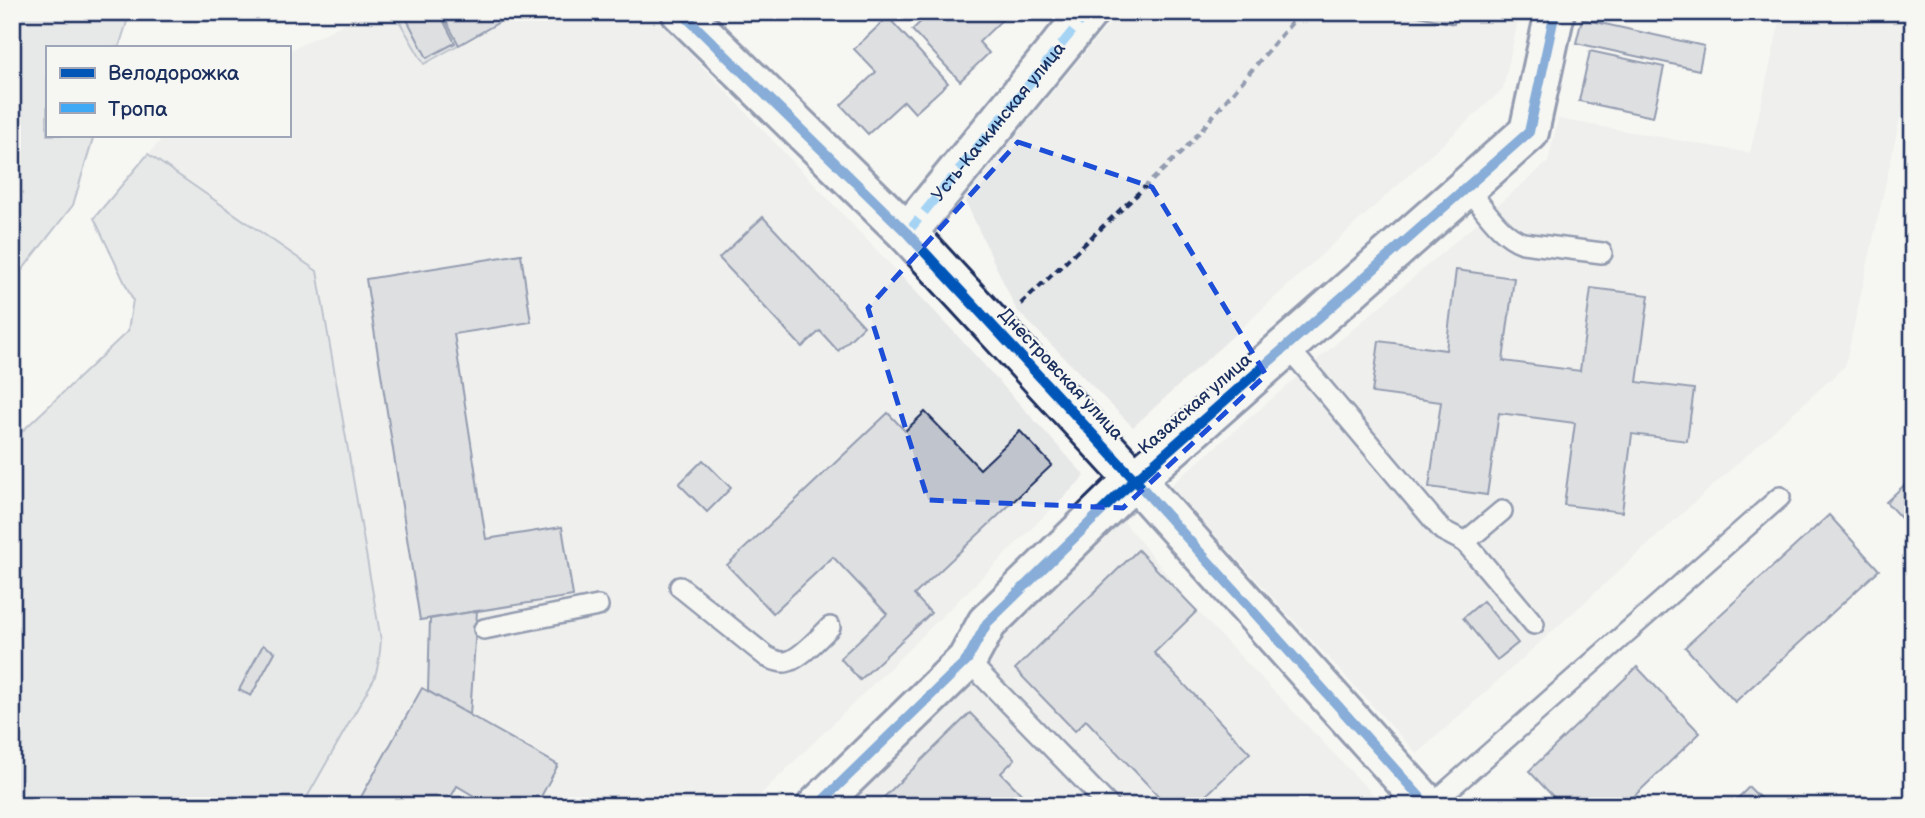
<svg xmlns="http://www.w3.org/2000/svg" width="1925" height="818" font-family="'Balsamiq Sans',sans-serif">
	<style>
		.built { fill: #e6e7e7 }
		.green { fill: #d6d9dd; stroke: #78849e; stroke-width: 2 }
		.building { fill: #c0c4cd; stroke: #1b2f5e; stroke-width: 2 }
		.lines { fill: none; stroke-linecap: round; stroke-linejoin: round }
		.service-casing { stroke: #1b2f5e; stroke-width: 24 }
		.minor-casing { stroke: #1b2f5e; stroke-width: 44 }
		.path { stroke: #1b2f5e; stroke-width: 4.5; stroke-dasharray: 7 5; stroke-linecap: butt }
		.service { stroke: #f6f6f2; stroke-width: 19 }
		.minor { stroke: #f6f6f2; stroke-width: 38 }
		.quiet { stroke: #3fa9f5; stroke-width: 9; stroke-dasharray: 18 9; stroke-linecap: butt }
		.cycleway-casing { stroke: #f6f6f2; stroke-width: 15 }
		.cycleway { stroke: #0057b8; stroke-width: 10 }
		.marked { fill: none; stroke: #1d4ed8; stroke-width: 5; stroke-dasharray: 14 9; stroke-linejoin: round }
		.labels { text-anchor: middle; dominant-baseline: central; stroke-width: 5; stroke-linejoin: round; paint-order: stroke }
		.street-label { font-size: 18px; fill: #1b2f5e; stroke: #f6f6f2 }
	</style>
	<rect width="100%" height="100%" fill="#f6f6f2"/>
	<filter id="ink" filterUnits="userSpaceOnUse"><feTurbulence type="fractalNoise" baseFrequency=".0143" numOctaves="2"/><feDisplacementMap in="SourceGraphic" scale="14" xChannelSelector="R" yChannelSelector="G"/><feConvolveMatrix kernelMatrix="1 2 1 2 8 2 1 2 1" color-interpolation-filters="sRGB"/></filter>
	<g filter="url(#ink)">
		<g class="built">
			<polygon points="367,12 394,12 425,64 517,12 651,12 954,332 1085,476 749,806 12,806 12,441 127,331 133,300 94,218 165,135 289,135 289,51"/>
			<polygon points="1119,12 1520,12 1503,89 1133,427 1016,309 964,198"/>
			<polygon points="1782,12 1913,12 1913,60 1845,366 1417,754 1170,486 1548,162 1558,119 1750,153"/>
			<polygon points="1102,495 1197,611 1384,806 799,806"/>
		</g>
		<g class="green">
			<polygon points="12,12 130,12 119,47 47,47 47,135 94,135 73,205 12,283"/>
			<polygon points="394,12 517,12 424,64"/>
			<path d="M148,154L317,271L381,640C380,654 379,666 374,679L302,806H12V441L128,331L133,300L94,218Z"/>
		</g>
		<g class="building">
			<polygon points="403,12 439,12 455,43 427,58"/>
			<polygon points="441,12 517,12 459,45"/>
			<polygon points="931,12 952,12 954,15 957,12 1009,13 979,42 989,53 960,81 912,30"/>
			<polygon points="1401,12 1457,12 1454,24"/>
			<polygon points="888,17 948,83 915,113 904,101 868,134 841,105 876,72 854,49"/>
			<polygon points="1582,19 1704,46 1699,70 1576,43"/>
			<polygon points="1590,51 1664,67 1653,117 1579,101"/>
			<polygon points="763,217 864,326 838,351 820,331 802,347 719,258"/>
			<polygon points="521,254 531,322 454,334 486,539 562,527 573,596 420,620 366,279"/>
			<polygon points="1456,270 1514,278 1503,361 1580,371 1591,288 1649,295 1637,382 1694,389 1687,441 1632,434 1622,512 1564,505 1575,423 1499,413 1487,495 1429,487 1441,402 1372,393 1379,341 1446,350"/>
			<polygon points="925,412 980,469 1020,431 1052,465 914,595 931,613 860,680 840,658 887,614 833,557 773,613 727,565 888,413 905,431"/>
			<polygon points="703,460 731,488 707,512 679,484"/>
			<polygon points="1913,477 1913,531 1886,502"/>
			<polygon points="1829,515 1879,570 1735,702 1685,647"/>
			<polygon points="1138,550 1197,611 1154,653 1250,753 1195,806 1168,806 1086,720 1075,731 1015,669"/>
			<polygon points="1483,601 1518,643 1497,660 1463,618"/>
			<polygon points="477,611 470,715 428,691 430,619"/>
			<polygon points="263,645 275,652 251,696 239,690"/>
			<polygon points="1637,667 1700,733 1624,806 1562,806 1529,771"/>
			<polygon points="422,688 558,765 536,806 491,806 457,786 446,806 356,806"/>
			<polygon points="970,713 1015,759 1001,773 1033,806 875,806"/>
			<polygon points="1749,787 1768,806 1730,806"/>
			<polygon points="1861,796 1870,806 1850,806"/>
		</g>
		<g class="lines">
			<defs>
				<g id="service">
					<path d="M1466,187C1483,206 1499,235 1523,243L1602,253"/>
					<polyline points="1287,346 1442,530 1465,542 1502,511"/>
					<polyline points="1465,542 1534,624"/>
					<path d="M680,587L767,657C772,659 777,662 784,662C797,662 820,637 830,627"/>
					<polyline points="484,629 598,606"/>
					<polyline points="967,660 1109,806"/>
					<polyline points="1430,806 1780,497"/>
				</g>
				<g id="minor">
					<polyline points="681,12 907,233 1135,480 1428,806"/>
					<path id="s1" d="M907,233L1088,12"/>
					<polyline points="817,806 967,660 987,623 1118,495 1529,132 1555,12"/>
				</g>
			</defs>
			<use href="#service" class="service-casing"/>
			<use href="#minor" class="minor-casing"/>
			<polyline class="path" points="1021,304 1186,148 1299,14"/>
			<use href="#service" class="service"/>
			<use href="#minor" class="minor"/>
			<polyline class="quiet" points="907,233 1088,12"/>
			<defs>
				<g id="cycleway">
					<polyline points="681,12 907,233 1135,480 1428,806"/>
					<polyline points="817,806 967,660 987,623 1118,495 1529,132 1555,12"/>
				</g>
			</defs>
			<use href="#cycleway" class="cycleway-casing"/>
			<use href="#cycleway" class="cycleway"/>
		</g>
	</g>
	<path d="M0 0H1925V818H0ZM1018,142L1152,187L1266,375L1123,508L928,500L868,308Z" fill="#f6f6f2" fill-opacity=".55" fill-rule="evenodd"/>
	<path class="marked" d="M1018,142L1152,187L1266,375L1123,508L928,500L868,308Z"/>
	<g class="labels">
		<g class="street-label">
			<text stroke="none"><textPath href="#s1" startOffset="144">Усть-Качкинская улица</textPath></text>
			<text transform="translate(1061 374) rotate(47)">Днестровская улица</text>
			<text transform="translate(1195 404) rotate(-41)">Казахская улица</text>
		</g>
	</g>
	<rect width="1925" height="818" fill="none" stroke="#f6f6f2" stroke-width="42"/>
	<rect x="21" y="21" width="1883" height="776" fill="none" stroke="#1b2f5e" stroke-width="2.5" filter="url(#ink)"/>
	<rect x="46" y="46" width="245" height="91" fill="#f6f6f2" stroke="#9ea6b7" stroke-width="2"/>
	<rect x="60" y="68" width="35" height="10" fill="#0057b8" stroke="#9ea6b7" stroke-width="2"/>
	<text x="108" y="80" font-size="21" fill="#1b2f5e">Велодорожка</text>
	<rect x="60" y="103" width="35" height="10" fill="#3fa9f5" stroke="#9ea6b7" stroke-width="2"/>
	<text x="108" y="116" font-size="21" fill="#1b2f5e">Тропа</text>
</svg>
